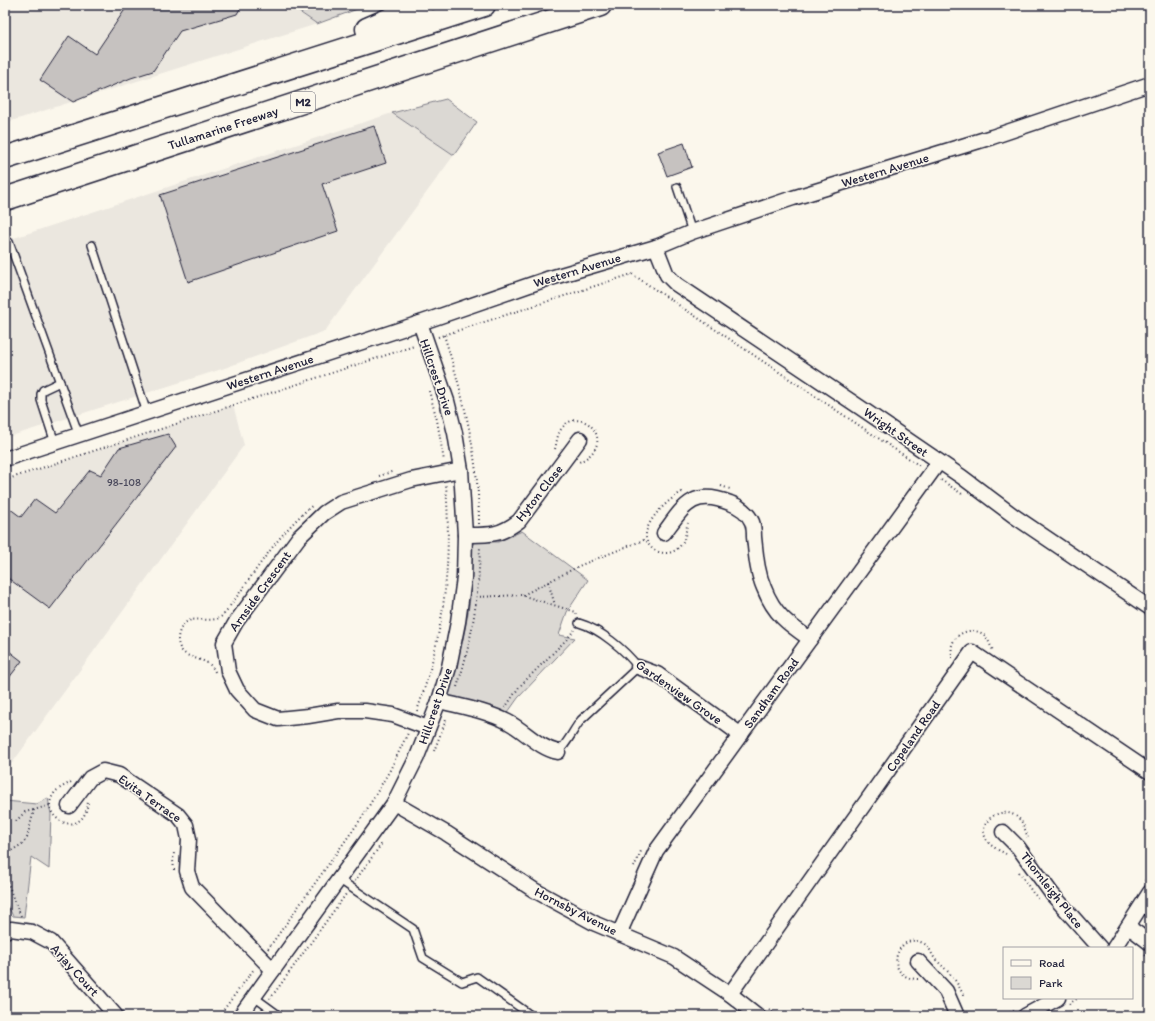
<svg xmlns="http://www.w3.org/2000/svg" width="1155" height="1021" font-family="Itim,sans-serif">
	<style>
		.built { fill: #ebe7df }
		.green { fill: #dbd8d3; stroke: #7e7d87 }
		.building { fill: #c6c2c0; stroke: #22223b }
		.lines { fill: none; stroke-linecap: round; stroke-linejoin: round }
		.service-casing { stroke: #22223b; stroke-width: 10 }
		.minor-casing { stroke: #22223b; stroke-width: 17 }
		.motorway-casing { stroke: #22223b; stroke-width: 25 }
		.path { stroke: #22223b; stroke-width: 2; stroke-dasharray: 1 3; stroke-linecap: butt }
		.service { stroke: #fbf7ec; stroke-width: 7 }
		.minor { stroke: #fbf7ec; stroke-width: 14 }
		.motorway { stroke: #fbf7ec; stroke-width: 22 }
		.labels { text-anchor: middle; dominant-baseline: central; stroke-width: 3; stroke-linejoin: round; paint-order: stroke }
		.number-label { font-size: 11px; fill: #4b4a5c }
		.shield { fill: #fbf7ec; stroke: #636270; stroke-width: 1 }
		.shield-label { font-size: 12px; font-weight: bold; fill: #22223b }
		.street-label { font-size: 13px; fill: #22223b; stroke: #fbf7ec }
	</style>
	<rect width="100%" height="100%" fill="#fbf7ec"/>
	<filter id="ink" filterUnits="userSpaceOnUse"><feTurbulence type="fractalNoise" baseFrequency=".025" numOctaves="2"/><feDisplacementMap in="SourceGraphic" scale="8" xChannelSelector="R" yChannelSelector="G"/><feConvolveMatrix kernelMatrix="1 2 1 2 8 2 1 2 1" color-interpolation-filters="sRGB"/></filter>
	<g filter="url(#ink)">
		<g class="built">
			<polygon points="5,5 289,5 317,24 5,123"/>
			<polygon points="392,113 454,155 325,331 222,369 5,438 5,241"/>
			<polygon points="233,405 244,445 5,773 5,481"/>
		</g>
		<g class="green">
			<polygon points="289,5 368,5 317,24"/>
			<polygon points="446,99 477,122 454,155 392,113"/>
			<path d="M522,531L588,580L567,612L559,635L575,638L518,698L506,715L492,708L447,696C458,661 468,625 471,588C472,572 472,557 472,541L498,542Z"/>
			<polygon points="48,798 51,814 49,869 31,857 24,917 13,916 5,901 5,801 37,804"/>
		</g>
		<g class="building">
			<polygon points="128,5 242,5 237,14 180,31 153,71 131,78 73,102 40,80 69,36 95,54"/>
			<polygon points="374,126 386,163 322,184 338,231 188,282 160,195"/>
			<polygon points="684,143 692,167 667,176 658,152"/>
			<polygon points="168,434 176,447 50,609 5,576 5,505 21,517 35,499 55,513 90,470 101,475 119,448"/>
			<polygon points="5,648 22,661 5,683"/>
		</g>
		<g class="lines">
			<defs>
				<g id="service">
					<polyline points="677,187 692,232"/>
					<polyline points="9,242 79,435"/>
					<polyline points="92,245 147,413"/>
					<polyline points="55,443 41,400 41,394 43,390 60,382"/>
					<path d="M558,752C568,743 573,730 581,720L638,667C625,650 600,629 579,623"/>
					<polyline points="340,880 413,929 423,958 462,982 477,977 532,1016"/>
					<polyline points="254,997 280,1016"/>
				</g>
				<g id="minor">
					<polyline points="656,247 667,275 676,284 861,408 962,477 1014,516 1150,608"/>
					<polyline points="5,459 420,323 547,279 656,247 692,232 793,198 992,137 1150,84"/>
					<path d="M664,533C684,506 693,488 730,503C739,506 748,513 752,522C754,527 754,533 754,537C756,555 757,572 764,588C774,614 788,624 810,639"/>
					<path d="M465,535C489,535 499,536 519,521L580,439"/>
					<polyline points="638,667 657,674 741,735"/>
					<path d="M439,701C463,707 487,711 508,722C525,731 539,748 558,752"/>
					<polyline points="428,728 393,715 365,711 338,711 308,716 278,719 255,710 237,690 228,671 224,643 236,622 299,537 324,513 341,502 411,480 461,470"/>
					<polyline points="394,803 446,833 534,890 596,924 674,957 730,994 758,1016"/>
					<polyline points="69,806 90,778 103,771 119,775 178,815 186,825 189,839 187,871 192,887 273,970"/>
					<polyline points="1003,832 1018,847 1052,894 1100,948"/>
					<polyline points="1128,927 1137,933 1150,943"/>
					<polyline points="5,931 11,929 32,932 51,942 116,1016"/>
					<polyline points="619,934 656,851 939,462"/>
					<polyline points="1114,948 1150,892"/>
					<polyline points="918,961 946,991 957,1016"/>
					<polyline points="730,994 972,652 1150,772"/>
					<polyline points="240,1016 394,803 417,757 439,701 449,667 458,622 464,578 465,535 461,470 455,433 447,401 420,323"/>
					<polyline points="1025,1016 1058,998"/>
				</g>
				<g id="motorway">
					<polyline points="367,29 422,5"/>
					<polyline points="5,158 484,5"/>
					<polyline points="5,199 600,5"/>
				</g>
			</defs>
			<use href="#service" class="service-casing"/>
			<use href="#minor" class="minor-casing"/>
			<use href="#motorway" class="motorway-casing"/>
			<g class="path">
				<path d="M444,335C464,398 479,458 479,524"/>
				<polyline points="438,337 632,274 920,466"/>
				<polyline points="429,391 437,420 444,461"/>
				<path d="M555,449C557,442 557,434 562,428C579,406 612,435 590,455C587,458 583,460 579,462"/>
				<polyline points="379,476 394,471"/>
				<polyline points="5,480 414,346"/>
				<polyline points="941,480 962,494"/>
				<polyline points="721,486 730,489"/>
				<path d="M682,492C669,499 644,521 646,538C649,554 671,558 680,546C686,540 685,531 688,523"/>
				<polyline points="548,582 555,605"/>
				<polyline points="523,595 581,565 646,539"/>
				<polyline points="476,597 521,595 576,612 576,614"/>
				<path d="M230,606C256,571 279,532 313,505"/>
				<path d="M952,658C952,653 951,649 952,645C956,632 972,627 983,634C989,639 989,644 993,650"/>
				<path d="M215,672C209,657 191,661 182,651C178,646 177,639 179,633C186,611 204,624 219,618C223,616 225,613 228,610"/>
				<path d="M457,687C472,642 479,594 480,546"/>
				<polyline points="505,708 519,687 567,639 574,630"/>
				<path d="M417,711C444,634 452,566 446,485"/>
				<polyline points="434,751 446,720"/>
				<path d="M71,782C65,786 57,788 53,795C38,819 85,842 88,801"/>
				<polyline points="16,821 25,812 34,810"/>
				<path d="M1006,854C999,850 989,846 986,839C976,819 1006,802 1021,821C1024,825 1026,833 1028,838"/>
				<polyline points="5,855 22,844 27,838 34,810 50,805"/>
				<polyline points="634,867 642,849"/>
				<polyline points="174,870 173,860 174,853"/>
				<polyline points="1019,872 1033,893 1040,900"/>
				<polyline points="5,874 14,901 22,918"/>
				<polyline points="355,881 383,842"/>
				<polyline points="1145,881 1150,873"/>
				<polyline points="268,949 363,816 390,770 408,733"/>
				<polyline points="1145,955 1150,959"/>
				<path d="M918,979C881,978 897,930 923,943C931,947 931,955 936,960C949,972 957,980 964,997"/>
				<polyline points="270,999 346,894"/>
				<polyline points="1069,1004 1078,998"/>
				<polyline points="769,1009 777,1016"/>
				<polyline points="80,1016 93,1009"/>
				<polyline points="219,1016 254,969"/>
				<polyline points="1002,1016 1014,1011"/>
			</g>
			<use href="#service" class="service"/>
			<use href="#minor" class="minor"/>
			<use href="#motorway" class="motorway"/>
		</g>
	</g>
	<g class="labels">
		<g class="number-label">
			<text x="124" y="482">98-108</text>
		</g>
		<rect class="shield" x="291" y="92" width="24" height="20" rx="3"/>
		<g class="shield-label">
			<text x="303" y="102">M2</text>
		</g>
		<g class="street-label">
			<text transform="translate(223 128) rotate(-18)">Tullamarine Freeway</text>
			<text transform="translate(885 170) rotate(-17)">Western Avenue</text>
			<text transform="translate(577 270) rotate(-17)">Western Avenue</text>
			<text transform="translate(270 372) rotate(-18)">Western Avenue</text>
			<text transform="translate(437 377) rotate(71)">Hillcrest Drive</text>
			<text transform="translate(896 432) rotate(35)">Wright Street</text>
			<text transform="translate(539 493) rotate(-52)">Hyton Close</text>
			<text transform="translate(260 591) rotate(-54)">Arnside Crescent</text>
			<text transform="translate(679 692) rotate(35)">Gardenview Grove</text>
			<text transform="translate(771 693) rotate(-54)">Sandham Road</text>
			<text transform="translate(435 706) rotate(-71)">Hillcrest Drive</text>
			<text transform="translate(913 736) rotate(-55)">Copeland Road</text>
			<text transform="translate(150 798) rotate(35)">Evita Terrace</text>
			<text transform="translate(1052 890) rotate(52)">Thornleigh Place</text>
			<text transform="translate(576 911) rotate(27)">Hornsby Avenue</text>
			<text transform="translate(75 970) rotate(48)">Arjay Court</text>
		</g>
	</g>
	<rect width="1155" height="1021" fill="none" stroke="#fbf7ec" stroke-width="20"/>
	<rect x="10" y="10" width="1135" height="1001" fill="none" stroke="#22223b" stroke-width="1.5" filter="url(#ink)"/>
	<rect x="1003" y="947" width="130" height="52" fill="#fbf7ec" stroke="#a4a2a5"/>
	<rect x="1011" y="960" width="20" height="6" fill="#fbf7ec" stroke="#a4a2a5"/>
	<text x="1039" y="967" font-size="12" fill="#22223b">Road</text>
	<rect x="1011" y="977" width="20" height="12" fill="#dbd8d3" stroke="#a4a2a5"/>
	<text x="1039" y="987" font-size="12" fill="#22223b">Park</text>
</svg>
